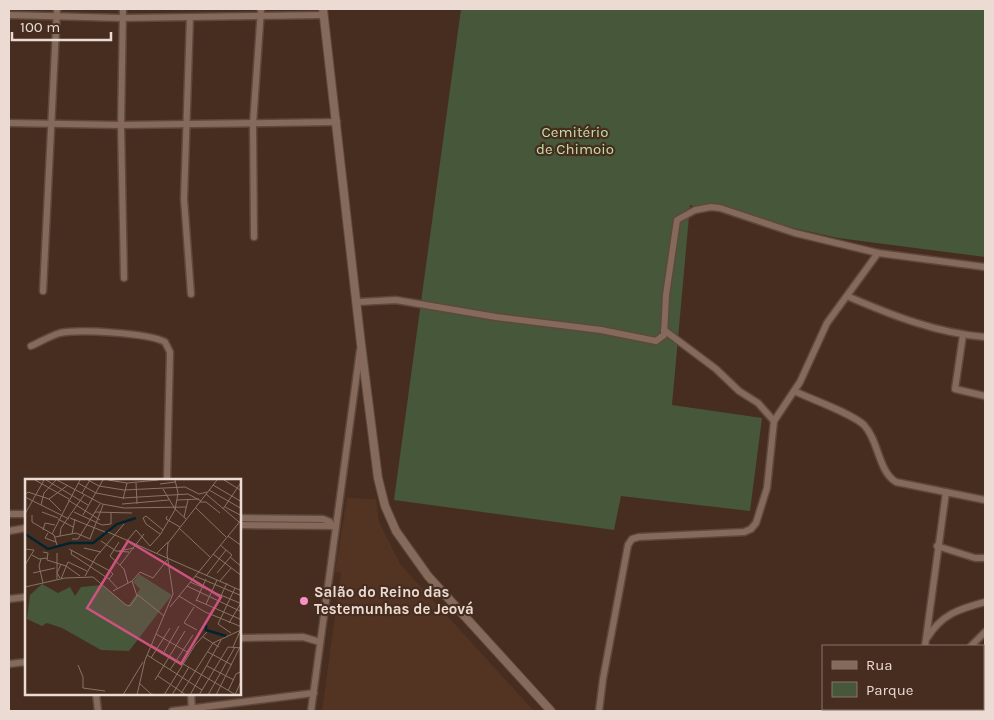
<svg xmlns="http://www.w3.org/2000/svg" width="994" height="720" font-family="Karla,sans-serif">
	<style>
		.built { fill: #533423 }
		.green { fill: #475739 }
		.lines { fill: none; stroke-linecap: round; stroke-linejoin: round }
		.minor-casing { stroke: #5d483d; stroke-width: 9 }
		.tertiary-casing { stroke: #5d483d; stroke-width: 10 }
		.minor { stroke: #85695a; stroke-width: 6 }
		.tertiary { stroke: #85695a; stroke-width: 8 }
		.poi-dot { fill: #fb8fc3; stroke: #462d20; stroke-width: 2 }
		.labels { text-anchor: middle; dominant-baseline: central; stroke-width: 4.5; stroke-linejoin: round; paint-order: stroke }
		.park-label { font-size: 15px; fill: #c1e0a5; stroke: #462d20 }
		.poi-label { font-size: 15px; font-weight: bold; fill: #ebdbd2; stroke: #462d20; text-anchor: start }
		.inset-river { fill: none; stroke: #022330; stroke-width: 2.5 }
		.inset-road { fill: none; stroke: #887367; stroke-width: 1 }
		.view { fill: #ce527f; fill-opacity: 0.15; stroke: #ce527f; stroke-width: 2.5 }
		.inset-edge { fill: none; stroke: #ebdbd2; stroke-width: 2.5 }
	</style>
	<rect width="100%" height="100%" fill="#462d20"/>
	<polygon class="built" points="347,498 376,499 379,522 400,564 534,711 322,711 341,573 335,571"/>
	<polygon class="green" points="461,9 985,9 985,257 838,238 690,205 672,405 762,418 750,511 621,496 614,530 394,500"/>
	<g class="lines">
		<defs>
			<g id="minor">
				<polyline points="123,9 121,125 124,278"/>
				<polyline points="9,15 122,18 324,15"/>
				<polyline points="190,17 184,199 191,294"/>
				<polyline points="9,123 121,125 337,122"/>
				<polyline points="254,237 253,124 261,9"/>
				<polyline points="43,291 57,9"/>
				<path d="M847,296C891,315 936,333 985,337"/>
				<polyline points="358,302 396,300 496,317 601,330 656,341 664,335 666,295 677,220 695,210 711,207 720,208 795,233 878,253 985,267"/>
				<polyline points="664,330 716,369 739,391 758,403 774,421"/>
				<polyline points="963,335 955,389 985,396"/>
				<path d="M31,346C40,342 50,336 60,333C78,329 149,333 165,342L170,352L167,480"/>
				<path d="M794,391C811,399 851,413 864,425C879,441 878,471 896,482L985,500"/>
				<polyline points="9,514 26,514"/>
				<polyline points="240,518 323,519 330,522 332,526"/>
				<polyline points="240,525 336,526"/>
				<polyline points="9,531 26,528"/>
				<polyline points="937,546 975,558 985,558"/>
				<polyline points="9,599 26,597"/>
				<polyline points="240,638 303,637 320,642"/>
				<path d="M927,638C942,614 959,609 985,602"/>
				<polyline points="925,646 946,492"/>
				<polyline points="971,646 985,632"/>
				<polyline points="9,664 26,662"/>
				<polyline points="96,694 98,711"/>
				<polyline points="191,694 192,711"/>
				<polyline points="172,711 314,693"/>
				<polyline points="311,711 360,350"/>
				<polyline points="599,711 603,679 628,545 632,539 639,537 744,532 751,529 756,523 767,488 774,421 800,382 827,323 878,253"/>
				<polyline points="829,711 831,709"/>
				<polyline points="913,711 913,709"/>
			</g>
			<polyline id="tertiary" points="323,9 361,344 378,478 385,506 396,531 428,576 551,711"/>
		</defs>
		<use href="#minor" class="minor-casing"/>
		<use href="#tertiary" class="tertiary-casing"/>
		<use href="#minor" class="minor"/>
		<use href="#tertiary" class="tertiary"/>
	</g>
	<circle class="poi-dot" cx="304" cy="601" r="5"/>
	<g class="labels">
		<g class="park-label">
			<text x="575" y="132">Cemitério<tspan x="575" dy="17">de Chimoio</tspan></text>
		</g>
		<g class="poi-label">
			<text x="314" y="592">Salão do Reino das<tspan x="314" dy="17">Testemunhas de Jeová</tspan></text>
		</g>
	</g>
	<g transform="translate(25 479)">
		<rect width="216" height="216" fill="#462d20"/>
		<path d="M114,95L147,116L104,172L76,171L37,149L22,144L17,147L2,140L5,116L17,105L33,114L45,108L50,117L56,108L77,106L103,127L115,110L108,103Z" fill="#475739"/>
		<path class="inset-river" d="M0,55L23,70L45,64H68L92,45L111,39M181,146V151L201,157"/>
		<path class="inset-road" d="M10,1L44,20M21,1L63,26M32,1L77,25L99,29L161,28M63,1L74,7L99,11L160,8L174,15L182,13M83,1L102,4L133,1M199,1L217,12M53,4L71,14L98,19L163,15L176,22M111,4L112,25M135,5L150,3M188,6L217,23M138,10L150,30L161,40M184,11L217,30M57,14L65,1M181,15L214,43M0,16L3,13L24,20L36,32M0,18L44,40M24,20L43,6M98,20L102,4M43,21L75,41M152,21L174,20M175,23H181L195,34M97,25L144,21M16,26L19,14L31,1M200,28L217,37M171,29L201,58M198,30L217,2M17,33L33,39M49,33L77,46L86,45V34M70,33L107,34M0,35L19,1M7,36V43L29,56L32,66M58,36L78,1M142,37L141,40L155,48M159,38L163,21M45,39L80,53M33,40L48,48M154,49L185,78M18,51L20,44L30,46M83,53L217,112M23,54L20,59L31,63M27,55L55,1M47,55L50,40M135,55L121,45L118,39L121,37L138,51M35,57L36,49L59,16M66,57L78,26M203,57L217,67M30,58L51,54L65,60L66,57M47,60H53L75,25M76,62L91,72L104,73M102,62L111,51L125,67L135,56L150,31L153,14L150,1M94,63L85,77L99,90L103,104M59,69L76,73M0,70L9,71L0,86M44,70L85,92L88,95L84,100M47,71L46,75L84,100L93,110M94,72L109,69M18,73L23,74L22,81L41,87L55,97M131,75L143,63M188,75L217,97M7,76L14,80L22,79M205,78L217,88M16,80L14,87L18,104M95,86L119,55M8,94L30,89M192,94L207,76L195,66M60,97L71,78L99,45M170,97L217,117M181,97L201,71M35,99L32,94L36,85M32,100V74M36,100L43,83L62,92M107,102L112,117M195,102L206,89M165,103L217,125M162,107L217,133M0,108L40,99L68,98L101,126L105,127L113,116L139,137M88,112L107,102L115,93L128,99L142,81M154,117L180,133L217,148M171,121L217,141M171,122L181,100M193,123L202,104M181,125L192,101M145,128L217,40M169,128L159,144L172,151M204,144L217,122M206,154L193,145L210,109M131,155L164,174M178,158L194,168M126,166L211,216M208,168L216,150M139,173L154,147M183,173L207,186M122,176L177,211M126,179L145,149M53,186L58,198V209L80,212M182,187L209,201M145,191L168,156M133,197L161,216M130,201L160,152M114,204L126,215L132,216M203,212L211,195L217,192M98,216L118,183M112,216L120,181L148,115L142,75L143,64L192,1M139,216L170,166L182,153M147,216L164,188M155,216L188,164L216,151M165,216L196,161M174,216L203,168L217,169M183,216L210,168M191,216L215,168M210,216L217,200"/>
		<path class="view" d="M103,62L196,118L156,185L62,129Z"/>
		<rect width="216" height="216" class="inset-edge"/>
	</g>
	<rect width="994" height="720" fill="none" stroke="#ebdbd2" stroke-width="20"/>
	<rect x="822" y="645" width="162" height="65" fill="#462d20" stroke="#887367"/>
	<rect x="832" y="661" width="25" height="8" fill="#85695a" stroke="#887367"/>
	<text x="866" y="670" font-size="15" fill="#ebdbd2">Rua</text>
	<rect x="832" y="682" width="25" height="15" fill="#475739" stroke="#887367"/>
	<text x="866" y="695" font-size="15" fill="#ebdbd2">Parque</text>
	<path d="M12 32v8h99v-8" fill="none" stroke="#ebdbd2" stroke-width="2.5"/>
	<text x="20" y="32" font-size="15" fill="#ebdbd2" stroke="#462d20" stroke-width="4" paint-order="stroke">100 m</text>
</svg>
